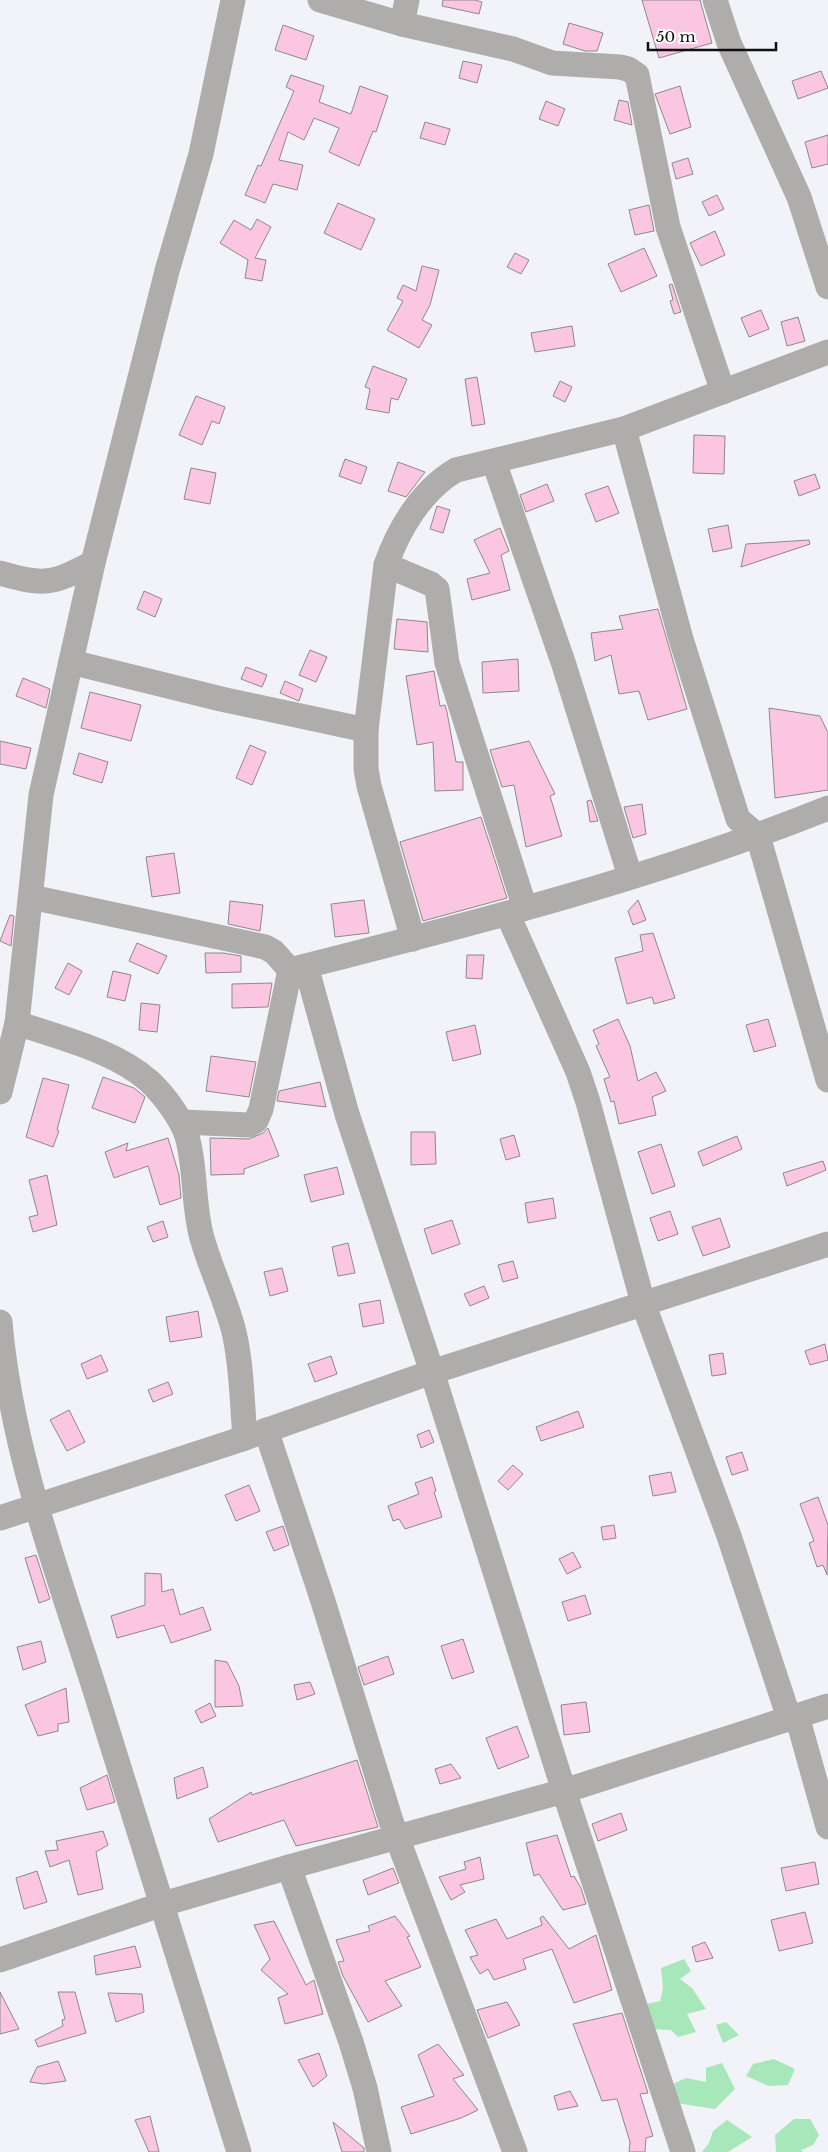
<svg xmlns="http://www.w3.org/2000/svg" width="828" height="2152" font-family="'Libre Baskerville',serif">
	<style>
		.green { fill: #a8e7ba }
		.building { fill: #fbc6e2; stroke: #8e888b }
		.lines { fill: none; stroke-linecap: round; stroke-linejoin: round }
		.minor { stroke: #afadab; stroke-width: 25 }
	</style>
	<rect width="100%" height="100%" fill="#f1f3f8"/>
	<g class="green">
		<polygon points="684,1959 691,1971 680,1979 692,1988 706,2009 687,2014 696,2032 678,2037 671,2030 649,2029 646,2004 660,2001 663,1988 661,1968"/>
		<polygon points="726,2022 739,2035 723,2043 716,2025"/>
		<polygon points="774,2059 795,2069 788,2085 769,2086 746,2076 753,2064"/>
		<polygon points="722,2063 735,2089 715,2109 676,2103 673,2084 686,2078 706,2082 706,2068"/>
		<polygon points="794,2119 810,2119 819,2135 813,2145 801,2150 803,2152 776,2152 775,2135"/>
		<polygon points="727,2120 752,2137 728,2152 702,2152 709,2143 713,2131"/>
	</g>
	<g class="building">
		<polygon points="443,0 475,0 482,2 479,14 442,6"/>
		<polygon points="642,0 700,0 712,43 659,58"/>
		<polygon points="569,23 603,33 597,51 585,51 563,44"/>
		<polygon points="283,25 314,36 306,60 275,50"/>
		<polygon points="463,61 482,65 477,83 459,78"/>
		<polygon points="821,71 828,88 798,99 792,81"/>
		<polygon points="291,75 324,86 319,102 351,114 360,86 388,96 376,132 373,131 359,166 329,152 339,128 314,118 304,140 288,132 279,160 303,165 297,190 273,184 265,203 245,195 258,165 261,166 294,91 286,87"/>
		<polygon points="680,86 691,127 670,134 655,94"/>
		<polygon points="619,100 628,102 632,125 614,120"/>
		<polygon points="546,101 565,109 558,126 539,119"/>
		<polygon points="425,122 450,129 445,145 420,138"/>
		<polygon points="828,135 828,164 812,168 805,142"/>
		<polygon points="688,158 693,174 676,179 672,163"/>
		<polygon points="717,195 724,209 709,216 702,202"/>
		<polygon points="338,203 375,219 361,250 324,233"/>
		<polygon points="649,205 654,231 635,235 629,210"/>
		<polygon points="257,219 271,227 255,258 266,260 262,281 245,278 248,260 220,243 234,220 251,230"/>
		<polygon points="715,231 725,255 701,266 690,243"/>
		<polygon points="644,248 657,276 621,292 608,264"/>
		<polygon points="515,253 529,260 521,274 507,267"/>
		<polygon points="422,266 439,270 430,305 422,320 432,325 419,348 387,330 403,301 397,298 403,285 416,291"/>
		<polygon points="672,284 681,312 674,314 670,301 673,300 669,285"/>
		<polygon points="761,310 769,329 749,337 741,318"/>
		<polygon points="798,317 805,341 787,346 781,322"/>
		<polygon points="572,326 575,346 535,352 531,333"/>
		<polygon points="373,366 407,379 398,400 391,398 389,413 366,409 370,389 365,387"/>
		<polygon points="477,377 485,424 472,426 465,379"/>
		<polygon points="560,381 572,387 565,402 553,396"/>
		<polygon points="196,396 225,407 219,424 212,421 202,445 179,435"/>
		<polygon points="694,435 725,436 724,474 693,473"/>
		<polygon points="345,459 367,467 361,484 339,476"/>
		<polygon points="398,462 425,472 406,497 388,491"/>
		<polygon points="191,468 216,473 210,504 184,499"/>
		<polygon points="815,474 820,488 799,496 794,481"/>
		<polygon points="547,484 554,501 526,512 520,495"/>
		<polygon points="608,486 619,513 596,522 585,494"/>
		<polygon points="437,506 450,510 443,533 430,529"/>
		<polygon points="728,525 732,548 713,552 708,529"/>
		<polygon points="500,528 509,551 501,555 510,590 472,600 467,579 490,573 474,540"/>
		<polygon points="809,540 810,544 741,567 746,544"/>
		<polygon points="144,591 162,599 155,617 137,609"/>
		<polygon points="658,609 687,709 648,720 639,691 619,694 611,655 595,661 591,633 623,629 619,616"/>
		<polygon points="397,619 427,622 428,652 394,649"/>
		<polygon points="310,650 327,657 316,682 299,675"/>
		<polygon points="518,659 519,691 483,693 482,662"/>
		<polygon points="246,667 267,675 262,687 241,679"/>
		<polygon points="434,671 440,706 445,705 447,712 456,762 463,762 463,790 435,791 433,742 417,745 406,676"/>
		<polygon points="23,678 50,689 46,708 16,696"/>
		<polygon points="285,681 303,689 299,701 280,693"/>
		<polygon points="90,692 141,705 131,741 81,728"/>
		<polygon points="769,708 820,716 828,733 828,790 775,798"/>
		<polygon points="0,741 31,748 26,769 0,764"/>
		<polygon points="529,741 555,794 550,796 562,836 526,847 514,785 502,787 490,750"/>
		<polygon points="250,745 266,752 252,785 236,778"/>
		<polygon points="79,753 108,762 102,783 73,774"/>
		<polygon points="591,800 598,821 590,822 587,801"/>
		<polygon points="642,804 646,834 633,838 624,807"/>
		<polygon points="481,817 507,898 423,921 400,842"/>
		<polygon points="174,853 180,893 152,897 146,857"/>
		<polygon points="364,900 369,933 335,937 331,904"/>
		<polygon points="638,900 646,920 633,925 628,911"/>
		<polygon points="230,901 263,905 260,931 228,924"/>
		<polygon points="10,915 14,916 11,946 0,941"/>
		<polygon points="653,933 675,998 654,1004 652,997 627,1004 615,958 643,951 640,935"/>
		<polygon points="137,943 167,956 158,974 129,961"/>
		<polygon points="205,953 223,953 241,956 241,972 206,973"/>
		<polygon points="467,955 484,955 482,979 466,978"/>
		<polygon points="68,963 82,971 69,995 55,988"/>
		<polygon points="113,971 131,975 125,1001 107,997"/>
		<polygon points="272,983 268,1007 232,1008 232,984"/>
		<polygon points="141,1003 160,1005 157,1032 139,1030"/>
		<polygon points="618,1019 630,1046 638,1081 656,1072 666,1091 652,1097 656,1115 619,1124 614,1101 611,1102 604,1079 610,1077 596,1046 599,1044 593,1030"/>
		<polygon points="768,1019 776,1046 754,1052 746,1025"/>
		<polygon points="475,1025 481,1054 453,1061 446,1032"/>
		<polygon points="211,1056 256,1062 249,1097 206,1091"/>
		<polygon points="103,1077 134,1088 145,1097 135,1123 92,1108"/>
		<polygon points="43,1078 69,1085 57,1130 59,1131 53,1147 26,1137"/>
		<polygon points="320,1082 326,1107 277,1101 279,1091"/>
		<polygon points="268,1128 279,1156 244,1169 244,1174 211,1175 210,1138 249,1139 263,1133"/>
		<polygon points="411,1132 435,1132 436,1164 411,1165"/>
		<polygon points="514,1135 520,1156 506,1160 500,1139"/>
		<polygon points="737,1136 742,1149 703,1166 698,1152"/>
		<polygon points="168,1138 179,1175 181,1198 160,1205 148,1166 114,1178 105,1152 128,1143 126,1151"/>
		<polygon points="661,1144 675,1186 652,1194 638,1152"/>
		<polygon points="823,1161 826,1170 787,1186 783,1173"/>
		<polygon points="337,1167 344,1194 311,1202 304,1175"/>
		<polygon points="47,1175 57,1225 33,1232 29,1217 38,1215 29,1180"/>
		<polygon points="553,1198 556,1218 528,1223 525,1203"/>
		<polygon points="670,1211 678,1234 658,1241 650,1218"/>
		<polygon points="720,1218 730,1247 703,1256 692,1227"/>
		<polygon points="452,1220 460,1244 432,1254 424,1229"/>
		<polygon points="163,1221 168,1237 153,1242 147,1227"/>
		<polygon points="348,1243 355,1273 338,1276 332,1247"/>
		<polygon points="513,1261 518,1278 503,1282 498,1265"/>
		<polygon points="282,1268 288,1291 270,1296 264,1272"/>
		<polygon points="484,1286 489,1298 470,1306 464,1294"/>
		<polygon points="380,1300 384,1323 363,1327 359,1304"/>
		<polygon points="198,1311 202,1337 170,1342 166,1317"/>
		<polygon points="825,1344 828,1360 810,1365 805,1351"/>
		<polygon points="723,1353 726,1374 712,1376 709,1355"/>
		<polygon points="101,1355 108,1371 87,1379 81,1364"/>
		<polygon points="331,1356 337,1374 315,1382 308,1364"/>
		<polygon points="168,1382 173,1394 153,1402 148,1390"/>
		<polygon points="69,1410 85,1442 67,1451 50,1420"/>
		<polygon points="578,1411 584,1427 541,1441 536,1427"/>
		<polygon points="429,1430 434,1442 421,1448 417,1435"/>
		<polygon points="742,1452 748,1470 732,1475 726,1457"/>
		<polygon points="513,1465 523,1474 508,1490 498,1481"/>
		<polygon points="671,1472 676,1492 653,1496 649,1476"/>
		<polygon points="432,1477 436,1491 434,1492 442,1517 405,1529 399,1519 393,1521 388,1506 419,1494 415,1483"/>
		<polygon points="249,1485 260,1511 236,1521 225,1495"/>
		<polygon points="818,1497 828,1525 827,1575 823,1565 817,1567 809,1543 814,1541 800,1504"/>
		<polygon points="614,1525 616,1538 603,1540 601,1527"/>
		<polygon points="283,1526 289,1545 274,1551 266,1532"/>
		<polygon points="573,1552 581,1567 567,1574 559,1559"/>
		<polygon points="36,1555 50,1599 39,1603 25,1558"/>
		<polygon points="145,1573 161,1574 162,1592 173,1589 180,1615 203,1607 211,1630 171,1643 164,1625 117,1638 111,1616 145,1605"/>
		<polygon points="585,1595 591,1614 568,1621 562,1602"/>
		<polygon points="463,1639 474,1672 452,1679 441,1646"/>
		<polygon points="41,1641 46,1662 23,1670 17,1647"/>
		<polygon points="388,1656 394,1674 364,1685 358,1667"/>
		<polygon points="215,1660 227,1662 239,1686 243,1706 215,1707"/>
		<polygon points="310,1682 315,1694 297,1700 294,1685"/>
		<polygon points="66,1688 69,1722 58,1724 58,1731 38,1736 25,1705"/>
		<polygon points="586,1702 590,1732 564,1735 561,1705"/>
		<polygon points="210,1703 216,1716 201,1723 195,1711"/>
		<polygon points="517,1726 529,1757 498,1769 486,1738"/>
		<polygon points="357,1760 378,1827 296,1846 284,1820 218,1842 209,1819 251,1792 252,1795"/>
		<polygon points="451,1764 461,1778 440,1784 435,1769"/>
		<polygon points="203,1767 208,1787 177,1799 174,1778"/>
		<polygon points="107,1775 115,1802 87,1810 80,1788"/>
		<polygon points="621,1813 627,1830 598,1841 592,1824"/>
		<polygon points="103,1831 108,1845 96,1852 103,1889 78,1895 69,1860 50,1867 45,1851 58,1850 56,1841"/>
		<polygon points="557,1835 571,1877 574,1876 581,1888 586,1904 563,1910 539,1874 534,1876 526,1843"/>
		<polygon points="480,1857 484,1879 460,1885 465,1892 451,1900 439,1877 466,1869 464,1862"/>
		<polygon points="815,1862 819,1884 786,1891 781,1868"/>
		<polygon points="393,1868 399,1883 368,1895 363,1880"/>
		<polygon points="37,1871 47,1902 24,1909 16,1878"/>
		<polygon points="805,1912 813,1943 779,1951 771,1920"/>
		<polygon points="395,1916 410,1936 407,1937 421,1967 385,1981 402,2006 368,2022 343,1976 338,1962 344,1961 336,1940 370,1931 368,1926"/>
		<polygon points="543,1916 569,1949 596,1935 612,1990 574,2003 552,1949 523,1959 526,1969 494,1980 488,1969 480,1974 470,1957 478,1955 465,1930 496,1919 507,1939 542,1925 540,1918"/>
		<polygon points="274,1921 306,1985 314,1980 323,2014 285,2024 278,1998 288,1994 261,1970 270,1959 254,1925"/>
		<polygon points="705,1942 713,1958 696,1962 692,1947"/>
		<polygon points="135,1946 141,1967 96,1975 94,1956"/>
		<polygon points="0,1992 19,2029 0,2034"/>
		<polygon points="58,1992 75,1992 86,2033 38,2047 35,2040 63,2026 62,2020 65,2019"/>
		<polygon points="108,1993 142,1994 144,2012 116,2022"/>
		<polygon points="507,2002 520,2025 488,2038 477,2010"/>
		<polygon points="622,2013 648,2093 640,2094 653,2136 646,2138 645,2152 629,2152 630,2142 617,2099 602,2101 573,2024"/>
		<polygon points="438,2044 464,2075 453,2079 478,2110 461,2118 411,2134 401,2107 434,2096 418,2055"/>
		<polygon points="319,2053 327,2076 313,2087 298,2060"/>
		<polygon points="58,2061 66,2081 44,2084 30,2082 37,2067"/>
		<polygon points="570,2091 578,2106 558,2110 554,2096"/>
		<polygon points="150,2116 159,2152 149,2152 135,2120"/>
		<polygon points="333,2122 364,2148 364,2152 342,2152"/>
	</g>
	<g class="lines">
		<g class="minor">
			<polyline points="320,0 402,24 513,49 552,63 620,67 628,69 637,75 668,227 723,392"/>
			<polyline points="715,0 729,43 799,197 828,287"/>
			<polyline points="402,24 407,0"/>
			<polyline points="624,429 681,639 738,819 758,836 828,1080"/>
			<polyline points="494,462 564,665 630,876"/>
			<polyline points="386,565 431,584 437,589 447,663 525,908"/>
			<path d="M0,573C45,586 52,584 93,563"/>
			<polyline points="71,662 221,699 366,730"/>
			<polyline points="31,897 265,947 274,952 290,970"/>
			<polyline points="508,915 578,1072 588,1102 643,1303 729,1536 789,1718"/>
			<path d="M413,939L369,786L366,769V730L386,565C399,528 422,490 456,470L624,429L828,352"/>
			<polyline points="306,966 347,1114 432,1372 564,1791 683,2152"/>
			<path d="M290,970C471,924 654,878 828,808"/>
			<path d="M17,1023C60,1038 114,1050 149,1081C163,1094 184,1121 188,1140C196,1172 193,1206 202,1238C211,1270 226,1300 234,1332C242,1366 242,1403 245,1438"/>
			<polyline points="0,1092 17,1023 41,795 93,563 167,271 201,154 233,0"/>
			<polyline points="182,1122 249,1125 256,1121 261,1109 290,970"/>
			<path d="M0,1322C11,1448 56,1568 94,1687C143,1842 191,1997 239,2152"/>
			<polyline points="266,1430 322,1598 391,1821 515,2152"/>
			<polyline points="0,1518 245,1438 432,1372 828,1244"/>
			<polyline points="797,1716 828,1827"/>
			<polyline points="289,1867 351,2042 365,2088 379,2152"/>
			<polyline points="0,1960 163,1904 289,1867 564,1791 828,1706"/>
		</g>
	</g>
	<path d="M648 42v8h128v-8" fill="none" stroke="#101012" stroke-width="2.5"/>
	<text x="656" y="42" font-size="15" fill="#101012" stroke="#ffffff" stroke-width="4" paint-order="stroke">50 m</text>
</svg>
